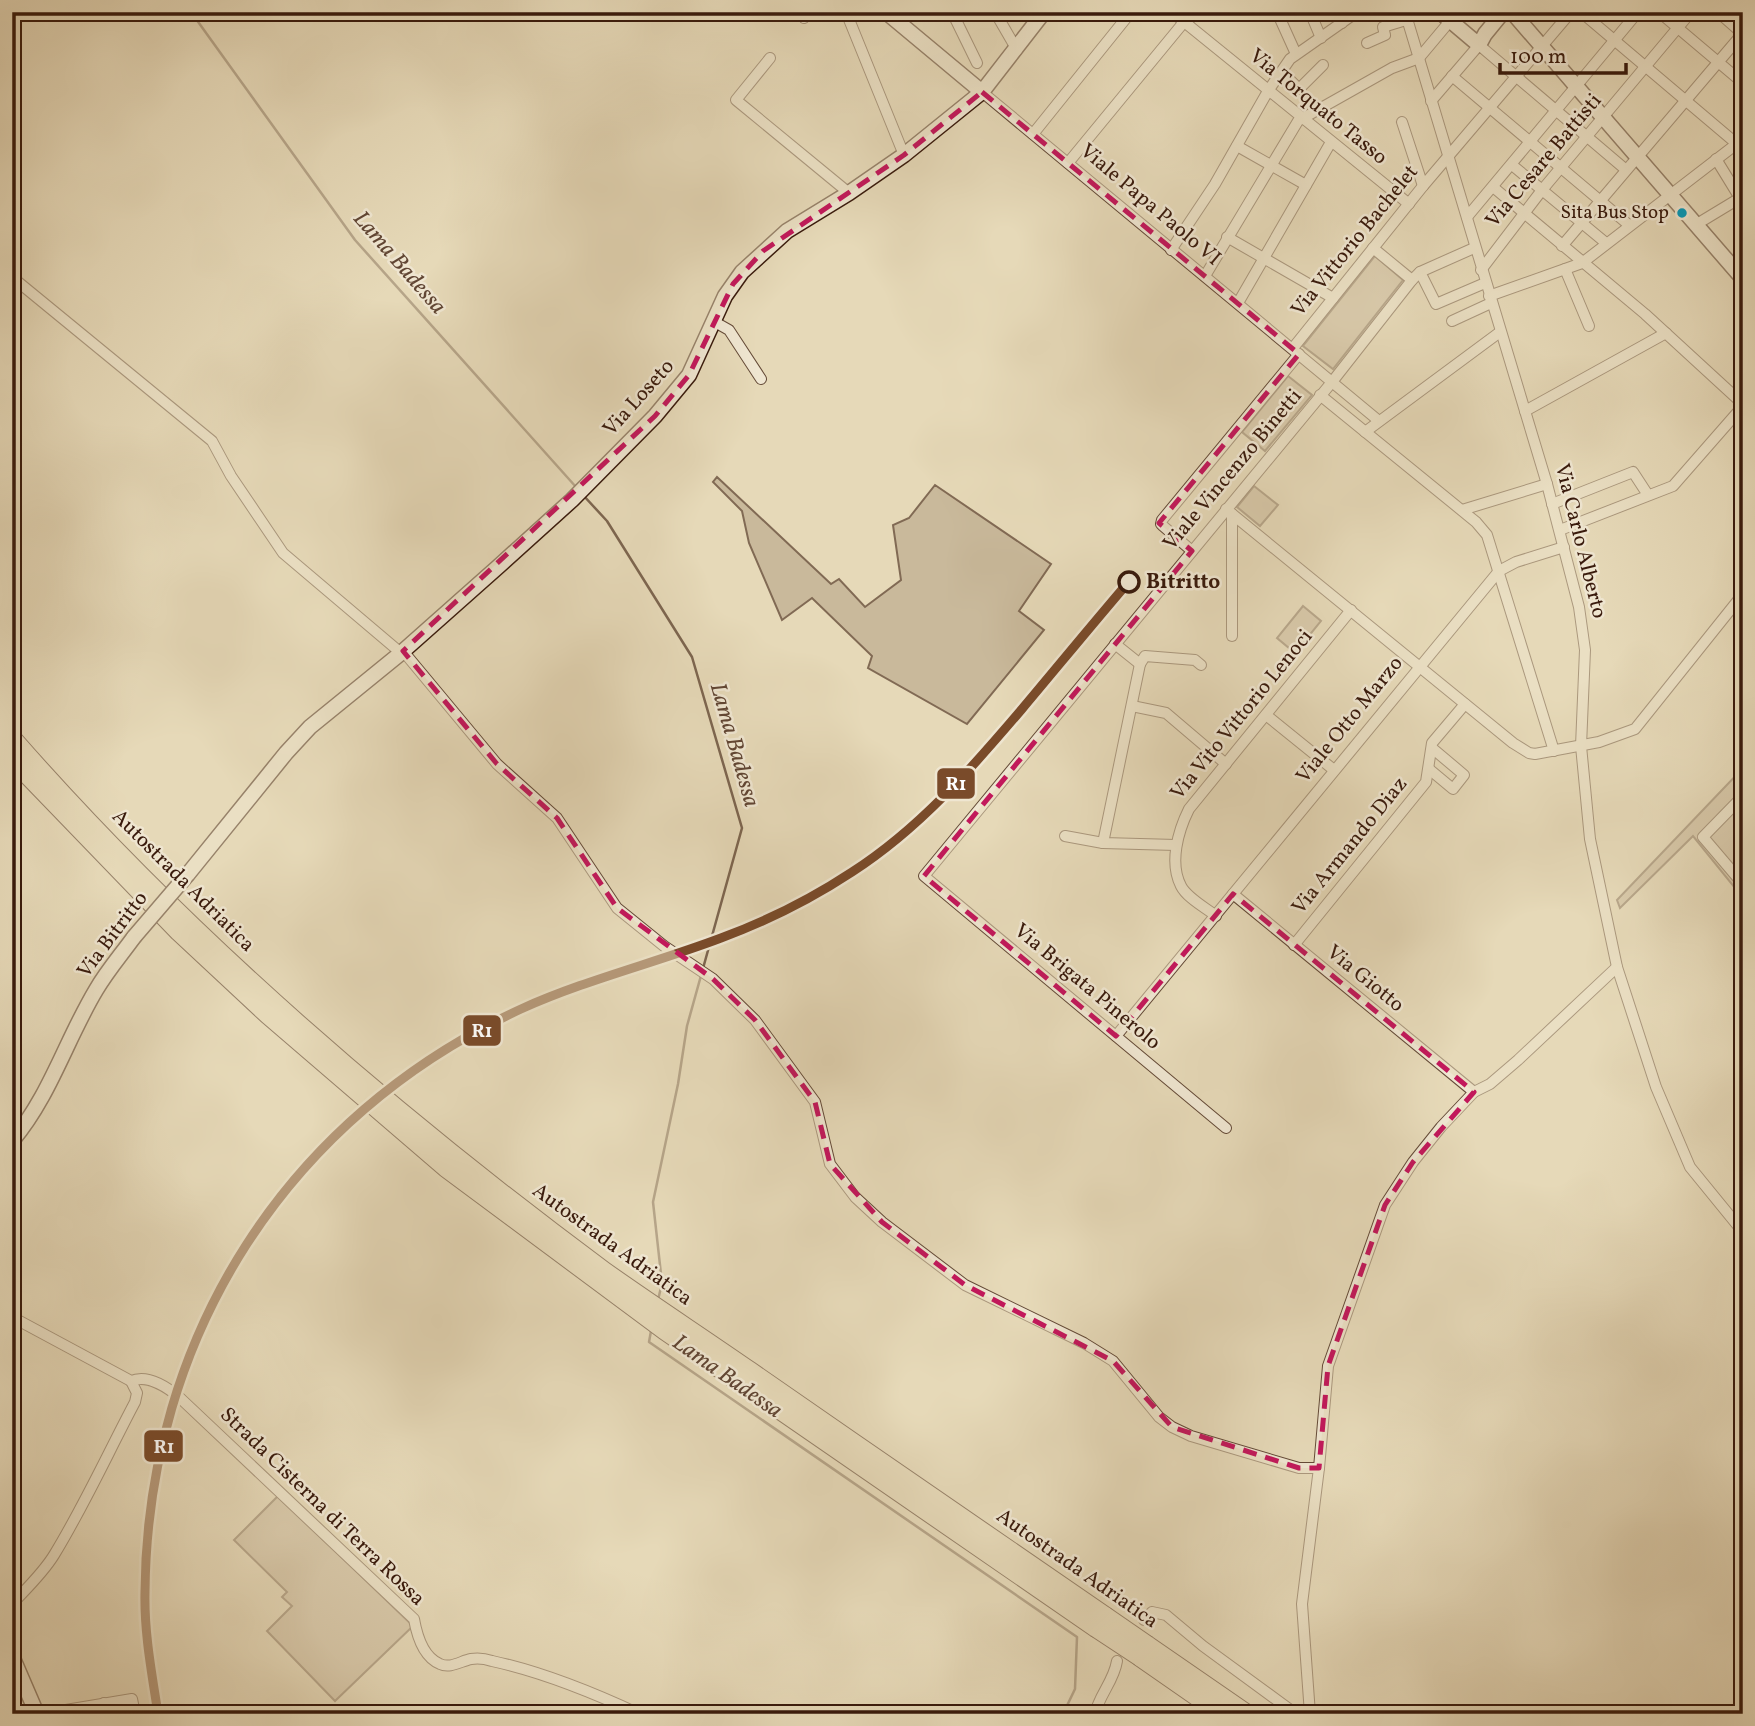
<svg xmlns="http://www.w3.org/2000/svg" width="1755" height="1726" font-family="Vollkorn,serif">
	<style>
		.green { fill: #c9b99b; stroke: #816a54; stroke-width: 2 }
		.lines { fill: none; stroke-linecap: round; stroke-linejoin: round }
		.stream { stroke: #7d6650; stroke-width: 2.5 }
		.street-casing { stroke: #644a37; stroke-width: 12 }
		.secondary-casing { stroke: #391a0c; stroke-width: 17 }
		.highway-casing { stroke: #391a0c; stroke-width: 20 }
		.street { stroke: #efe6d1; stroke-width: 10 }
		.secondary { stroke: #efe6d1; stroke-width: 14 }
		.highway { stroke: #e6d9b8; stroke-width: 18 }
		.rail-casing { stroke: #391a0c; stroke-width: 5 }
		.rail { stroke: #efe6d1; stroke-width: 2.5; stroke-dasharray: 8; stroke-linecap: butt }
		.secondary-bridge-casing { stroke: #391a0c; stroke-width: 17; stroke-linecap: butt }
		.highway-bridge-casing { stroke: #391a0c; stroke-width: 20; stroke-linecap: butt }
		.secondary-bridge { stroke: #efe6d1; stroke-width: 14 }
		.highway-bridge { stroke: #e6d9b8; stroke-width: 18 }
		.rail-1-casing { stroke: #efe6d1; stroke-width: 14 }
		.rail-1 { stroke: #7a4b2a; stroke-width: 9 }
		.marked { fill: none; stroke: #c2185b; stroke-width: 5; stroke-dasharray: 14 9; stroke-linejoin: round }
		.bus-dot { fill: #069bbb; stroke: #efe6d1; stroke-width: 2.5 }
		.stop-dot { fill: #efe6d1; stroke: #391a0c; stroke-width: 3.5 }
		.labels { text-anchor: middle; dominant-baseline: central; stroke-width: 5; stroke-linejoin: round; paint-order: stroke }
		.bus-label { font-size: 19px; fill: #391a0c; stroke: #efe6d1; text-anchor: end }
		.street-label { font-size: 21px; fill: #391a0c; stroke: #efe6d1 }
		.stop-label { font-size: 21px; font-weight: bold; fill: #391a0c; stroke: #efe6d1; text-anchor: start }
		.water-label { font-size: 23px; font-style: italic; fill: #614634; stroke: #efe6d1 }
		.line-badge { stroke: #efe6d1; stroke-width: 2.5 }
		.badge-label { font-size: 19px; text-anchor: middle; font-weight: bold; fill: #fff }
	</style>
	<rect width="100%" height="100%" fill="#e6d9b8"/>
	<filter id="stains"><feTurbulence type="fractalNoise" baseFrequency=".00286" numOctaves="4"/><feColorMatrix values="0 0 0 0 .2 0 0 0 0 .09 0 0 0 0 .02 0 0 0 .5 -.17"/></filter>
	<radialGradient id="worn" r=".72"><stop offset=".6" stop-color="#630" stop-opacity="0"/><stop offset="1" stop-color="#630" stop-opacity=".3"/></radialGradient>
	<g class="green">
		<polygon points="1375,256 1403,280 1333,369 1303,346"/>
		<polygon points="1288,376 1312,395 1265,451 1242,432"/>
		<polygon points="717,477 831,584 839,579 865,607 901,580 893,525 909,518 935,485 1051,564 1019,611 1044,630 967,724 868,668 872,656 812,598 782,620 749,543 742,511 713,482"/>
		<polygon points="1254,486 1278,505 1260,526 1237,507"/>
		<polygon points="1303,606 1321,621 1295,653 1277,638"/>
		<polygon points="1743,768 1743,898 1693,836 1620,908 1617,900"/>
		<polygon points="278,1496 413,1626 335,1701 267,1631 292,1606 282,1597 287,1592 234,1540"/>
	</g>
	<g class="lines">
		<g class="stream">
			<polyline points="191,12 355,240 576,487"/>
			<polyline points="583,495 607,521 692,657 742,828 687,1026 678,1084 653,1202 662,1283 658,1300"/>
			<polyline points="651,1331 649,1342 1077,1637 1075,1689 1063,1714"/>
		</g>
		<defs>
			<g id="street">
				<polyline points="846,12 904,155"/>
				<polyline points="952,12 977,63"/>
				<polyline points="995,12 1017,50"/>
				<polyline points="1172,12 1409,204"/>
				<polyline points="1277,12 1296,54"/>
				<polyline points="1310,12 1321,38"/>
				<polyline points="1337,12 1342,23"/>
				<polyline points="1405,12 1547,484 1579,607 1585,650 1581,746 1590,839 1617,967 1656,1087 1690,1167 1743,1232"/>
				<polyline points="1581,12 1737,144"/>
				<polyline points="1659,12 1743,83"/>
				<polyline points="1718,12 1743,34"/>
				<polyline points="804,18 808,12"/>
				<polyline points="1367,43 1385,35 1383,27 1406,20"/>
				<polyline points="770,58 736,100 849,193"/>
				<polyline points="1282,72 1299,89 1323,65"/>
				<polyline points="1452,76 1629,225"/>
				<polyline points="982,92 1379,421"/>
				<polyline points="1431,101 1479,45 1625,169"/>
				<polyline points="1402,122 1423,186"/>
				<polyline points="1033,134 1131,12"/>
				<polyline points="1237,146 1306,185"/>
				<polyline points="1716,159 1743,203"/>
				<polyline points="1068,163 1184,22 1200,12"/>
				<polyline points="1512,165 1606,243"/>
				<polyline points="1493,187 1645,314 1743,404"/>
				<polyline points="1467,217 1638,12"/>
				<polyline points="1697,224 1740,198"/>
				<polyline points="1227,237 1333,298"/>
				<polyline points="1562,246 1743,33"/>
				<polyline points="1373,248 1412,280"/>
				<polyline points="1171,250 1215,184 1268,91 1290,59 1357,12"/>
				<polyline points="1565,269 1589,326"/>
				<polyline points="1481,270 1542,190 1691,12"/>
				<polyline points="1420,272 1436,304 1485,283"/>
				<polyline points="1205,276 1298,121 1392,68 1419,58 1450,21"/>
				<polyline points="12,277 212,441 231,476 283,553 401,653"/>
				<polyline points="1489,296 1582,263 1743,139"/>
				<polyline points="1238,303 1331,142"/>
				<polyline points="713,321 729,330 761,379"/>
				<polyline points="1452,321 1491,303"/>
				<polyline points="1293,348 1423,186 1571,12"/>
				<polyline points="1320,395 1476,522 1487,535 1554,751"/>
				<polyline points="1525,411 1666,333"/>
				<polyline points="1365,432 1500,332"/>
				<polyline points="1552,504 1633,472 1648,495"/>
				<polyline points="1226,509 1513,743 1529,753 1535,754 1599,742 1635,729 1743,594"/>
				<polyline points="1462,510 1547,484"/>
				<polyline points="1560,530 1673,486 1743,406"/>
				<polyline points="1192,551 1163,526 1161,524 1162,520 1299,354"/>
				<polyline points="1232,636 1232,514"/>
				<polyline points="1115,644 1140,664 1145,656 1195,660 1201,665"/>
				<polyline points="403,651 497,764 557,818 617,908 664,946 713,979 755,1020 815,1102 830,1164 855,1197 882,1222 965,1285 1084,1343 1113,1361 1159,1417 1172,1427 1191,1436 1299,1468 1319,1468 1328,1366 1385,1205 1413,1162 1441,1127 1474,1092 1490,1084 1518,1060 1617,967"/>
				<polyline points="1132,706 1166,713 1226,764"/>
				<polyline points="1266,715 1334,770"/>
				<polyline points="1429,769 1453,789 1464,775 1432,748"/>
				<polyline points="1743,796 1703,837 1743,884"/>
				<polyline points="1065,836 1103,843 1176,845"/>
				<polyline points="1103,843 1140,664"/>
				<polyline points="1233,894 1474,1092"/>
				<path d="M1216,916C1206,908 1187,898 1181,886C1169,863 1178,831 1189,809L1351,610"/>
				<polyline points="1294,945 1426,782 1432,743 1465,704"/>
				<polyline points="1116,1036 1499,571 1516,562 1564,547"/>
				<polyline points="1226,1128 924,876 1332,382 1412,280 1420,272 1474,248"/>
				<path d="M12,1317L131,1381C147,1374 167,1387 179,1397L414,1619C417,1636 423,1657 440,1664C450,1669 461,1661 471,1659C477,1658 486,1659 492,1661C543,1672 592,1692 639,1714"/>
				<path d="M12,1604C27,1588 43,1573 54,1555C84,1506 108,1453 135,1402L137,1393L131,1381"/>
				<polyline points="1144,1620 1152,1612 1166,1615 1203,1646 1296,1714"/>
				<polyline points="104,1703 108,1714"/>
				<polyline points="42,1714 132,1699 135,1714"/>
				<path d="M1095,1714C1099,1695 1114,1681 1117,1661"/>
				<polyline points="1310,1714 1302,1604 1319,1468"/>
			</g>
			<g id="secondary">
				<polyline points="886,12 982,92"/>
				<polyline points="1440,12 1479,45 1485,34 1503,12"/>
				<polyline points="1512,12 1743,279"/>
				<polyline points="188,874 286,753 310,727 401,653 499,566 572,500 655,416 689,375 725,296 742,272 787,231 849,193 904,155 982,92 1044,12"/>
				<path d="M12,1141C50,1096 66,1040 96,990C107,971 121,955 134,937"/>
				<polyline points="12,1656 37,1714"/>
			</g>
			<g id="highway">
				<path d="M12,738C187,938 391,1113 604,1271C652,1305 701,1337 750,1371C868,1453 986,1534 1105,1616"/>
				<polyline points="12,759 179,932 268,1015 446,1168 664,1330 1096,1628"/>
				<polyline points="1147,1645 1247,1714"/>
				<polyline points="1140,1657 1222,1714"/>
			</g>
		</defs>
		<use href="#street" class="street-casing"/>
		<use href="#secondary" class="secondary-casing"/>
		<use href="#highway" class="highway-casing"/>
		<use href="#street" class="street"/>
		<use href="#secondary" class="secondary"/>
		<use href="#highway" class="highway"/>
		<defs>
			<polyline id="rail" points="1125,586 1132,578"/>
		</defs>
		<use href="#rail" class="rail-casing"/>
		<use href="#rail" class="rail"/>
		<defs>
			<polyline id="secondary-bridge" points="134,937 188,874"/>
			<g id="highway-bridge">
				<polyline points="1105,1616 1147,1645"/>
				<polyline points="1096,1628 1140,1657"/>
			</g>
		</defs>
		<use href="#secondary-bridge" class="secondary-bridge-casing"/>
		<use href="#highway-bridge" class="highway-bridge-casing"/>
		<use href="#secondary-bridge" class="secondary-bridge"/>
		<use href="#highway-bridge" class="highway-bridge"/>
		<defs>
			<path id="rail-1" d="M158,1714C152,1674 144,1633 145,1592C147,1336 288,1116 521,1009C585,980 655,963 721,938C767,921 811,899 852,872C919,829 971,769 1022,709C1059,665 1095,621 1132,578"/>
		</defs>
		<use href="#rail-1" class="rail-1-casing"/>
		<use href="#rail-1" class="rail-1"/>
	</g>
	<path d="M0 0H1755V1726H0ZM982,92L1299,354L1159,523L1192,551L924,876L1116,1036L1233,894L1474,1092L1413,1162L1385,1205L1328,1366L1319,1468H1299L1172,1427L1113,1361L965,1285L882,1222L830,1164L815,1102L755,1020L713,979L617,908L557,818L497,764L403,651L655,416L689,375L733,284L763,251L904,155Z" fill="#e6d9b8" fill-opacity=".55" fill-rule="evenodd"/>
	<path class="marked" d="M982,92L1299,354L1159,523L1192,551L924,876L1116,1036L1233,894L1474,1092L1413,1162L1385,1205L1328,1366L1319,1468H1299L1172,1427L1113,1361L965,1285L882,1222L830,1164L815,1102L755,1020L713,979L617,908L557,818L497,764L403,651L655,416L689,375L733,284L763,251L904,155Z"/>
	<circle class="bus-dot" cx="1682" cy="213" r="6"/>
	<circle class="stop-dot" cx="1129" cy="582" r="10"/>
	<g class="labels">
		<g class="bus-label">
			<text x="1669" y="213">Sita Bus Stop</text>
		</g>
		<g class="street-label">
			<text transform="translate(1318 107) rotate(39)">Via Torquato Tasso</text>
			<text transform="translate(1544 161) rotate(-50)">Via Cesare Battisti</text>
			<text transform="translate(1150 205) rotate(40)">Viale Papa Paolo VI</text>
			<text transform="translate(1355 241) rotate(-51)">Via Vittorio Bachelet</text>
			<text transform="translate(639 398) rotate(-48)">Via Loseto</text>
			<text transform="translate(1233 470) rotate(-50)">Viale Vincenzo Binetti</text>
			<text transform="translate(1580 541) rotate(76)">Via Carlo Alberto</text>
			<text transform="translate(1242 715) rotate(-51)">Via Vito Vittorio Lenoci</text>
			<text transform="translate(1350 720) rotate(-51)">Viale Otto Marzo</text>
			<text transform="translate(1350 846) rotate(-51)">Via Armando Diaz</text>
			<text transform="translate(183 881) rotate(45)">Autostrada Adriatica</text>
			<text transform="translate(113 935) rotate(-53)">Via Bitritto</text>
			<text transform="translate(1365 979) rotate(39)">Via Giotto</text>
			<text transform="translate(1087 987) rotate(40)">Via Brigata Pinerolo</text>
			<text transform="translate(612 1245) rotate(36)">Autostrada Adriatica</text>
			<text transform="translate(322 1507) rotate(44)">Strada Cisterna di Terra Rossa</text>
			<text transform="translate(1077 1569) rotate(35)">Autostrada Adriatica</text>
		</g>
		<g class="stop-label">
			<text x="1146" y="582">Bitritto</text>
		</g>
		<g class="water-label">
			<text transform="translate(399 263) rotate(49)">Lama Badessa</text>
			<text transform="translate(734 745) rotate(74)">Lama Badessa</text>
			<text transform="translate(727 1377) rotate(35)">Lama Badessa</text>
		</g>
	</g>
	<g class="line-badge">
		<rect x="936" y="767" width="40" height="33" rx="7" fill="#7a4b2a"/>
		<rect x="462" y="1014" width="40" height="33" rx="7" fill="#7a4b2a"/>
		<rect x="143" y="1429" width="41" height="34" rx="7" fill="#7a4b2a"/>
	</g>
	<g class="badge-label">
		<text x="956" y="790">R1</text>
		<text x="482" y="1037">R1</text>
		<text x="164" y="1453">R1</text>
	</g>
	<rect width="1755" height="1726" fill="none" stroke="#e6d9b8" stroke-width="42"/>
	<rect x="14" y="14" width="1727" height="1698" fill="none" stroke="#391a0c" stroke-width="3.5"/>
	<rect x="21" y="21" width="1713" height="1684" fill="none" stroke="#391a0c" stroke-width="2"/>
	<path d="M1500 63v10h126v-10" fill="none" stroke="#391a0c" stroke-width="3.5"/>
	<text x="1510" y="63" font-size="21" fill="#391a0c" stroke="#efe6d1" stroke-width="5" paint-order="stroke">100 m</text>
	<rect width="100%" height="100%" filter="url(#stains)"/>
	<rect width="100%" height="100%" fill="url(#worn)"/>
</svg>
